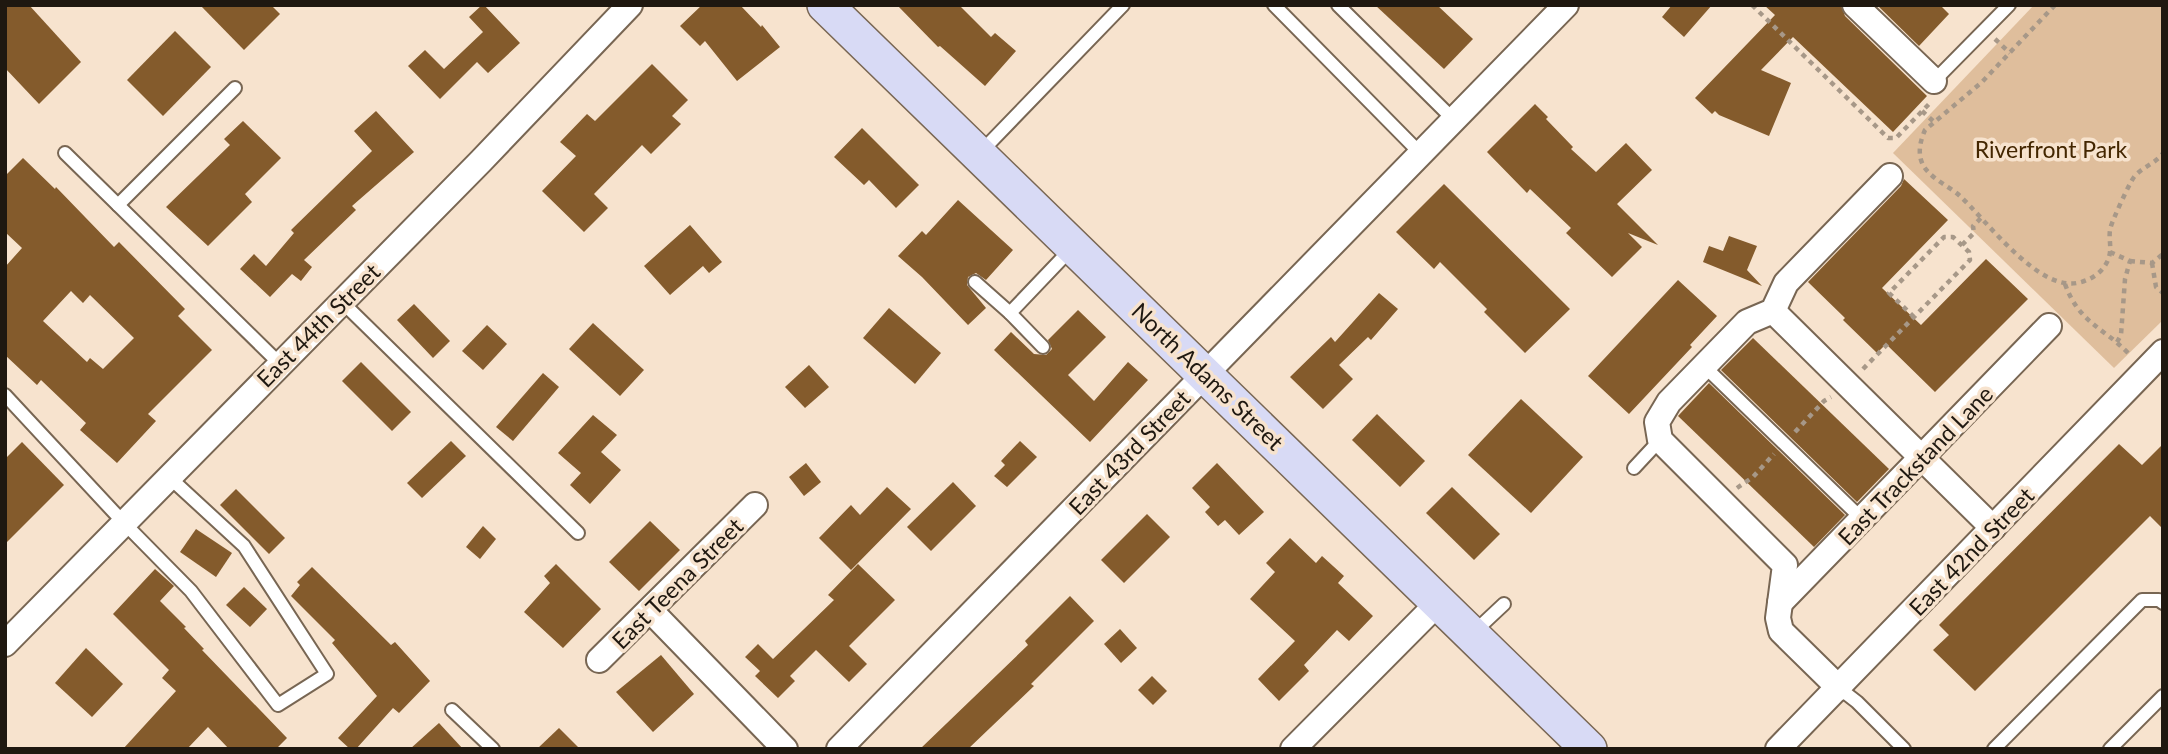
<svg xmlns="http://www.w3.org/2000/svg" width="2168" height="754" font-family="Lato,sans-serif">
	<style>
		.green { fill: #dfbe9c }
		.building { fill: #845b2c; fill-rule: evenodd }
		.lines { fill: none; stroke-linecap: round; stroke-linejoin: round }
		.lane-casing { stroke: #786653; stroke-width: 16 }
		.street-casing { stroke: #786653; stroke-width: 28 }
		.secondary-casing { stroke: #786653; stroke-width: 38 }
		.path { stroke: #a79888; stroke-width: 4.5; stroke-dasharray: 5 5; stroke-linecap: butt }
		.lane { stroke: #fff; stroke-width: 12 }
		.street { stroke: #fff; stroke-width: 24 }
		.secondary { stroke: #d8daf5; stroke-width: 35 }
		.labels { text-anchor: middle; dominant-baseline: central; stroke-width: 7; stroke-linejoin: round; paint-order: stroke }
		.park-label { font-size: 23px; fill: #432600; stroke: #f7e3ce }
		.street-label { font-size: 23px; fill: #1f1810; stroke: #f7e3ce }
	</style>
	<rect width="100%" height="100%" fill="#f7e3ce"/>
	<polygon class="green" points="2034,5 2163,5 2163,320 2114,368 1893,153"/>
	<g class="building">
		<polygon points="5,5 29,5 81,62 39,104 5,68"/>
		<polygon points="200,5 271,5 280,14 244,50"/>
		<polygon points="482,5 484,5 520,43 488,73 477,62 440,99 408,66 425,50 444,69 483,32 469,17"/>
		<polygon points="702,5 740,5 761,27 762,25 780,47 737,81 705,41 700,46 680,26"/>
		<polygon points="897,5 959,5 991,37 995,33 1016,51 985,86 940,46 938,47"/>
		<polygon points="1375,5 1437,5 1473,39 1444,69"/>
		<polygon points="1672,5 1712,5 1684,37 1662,17"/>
		<polygon points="1764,5 1841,5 1845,16 1927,96 1893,132 1793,37 1761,70 1791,83 1769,136 1719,115 1715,111 1712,114 1695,98 1775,15"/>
		<polygon points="1877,5 1940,5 1949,14 1919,46"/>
		<polygon points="175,31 211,67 163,116 127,80"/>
		<polygon points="652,64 688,100 672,116 681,124 651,154 642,145 594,194 608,208 584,232 542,191 576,156 560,142 587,114 595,121"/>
		<polygon points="1535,104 1548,117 1546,119 1573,147 1571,149 1596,172 1626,143 1652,170 1617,204 1658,245 1628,233 1642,247 1612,277 1566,233 1571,228 1530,189 1527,193 1487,152"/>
		<polygon points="376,111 414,152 352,206 356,210 304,260 312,267 301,281 292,274 270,297 240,269 254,254 266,266 294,233 291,230 372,151 354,131"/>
		<polygon points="243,121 281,158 245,194 252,202 208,246 166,207 230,145 224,139"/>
		<polygon points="862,128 919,185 896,208 869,180 864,185 834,157"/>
		<path d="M23,158L55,189L56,187L114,247L119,242L185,309L178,316L212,350L148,414L156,421L117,463L80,430L86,423L41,380L37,385L5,355V267L22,248L5,232V176ZM71,291L83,303L90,295L134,338L103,369L90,358L87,362L43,321Z"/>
		<polygon points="1904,179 1948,220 1882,288 1921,325 1986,259 2028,299 1935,392 1886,344 1877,353 1843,320 1845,318 1808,282 1901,186"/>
		<polygon points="1444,184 1570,309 1525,353 1484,312 1487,309 1440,262 1434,269 1396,232"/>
		<polygon points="958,200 1013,250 986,280 976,273 968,277 967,285 986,308 968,325 922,277 898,256 922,231 926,235"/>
		<polygon points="690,225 722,262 709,273 703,266 670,295 644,266"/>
		<polygon points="1729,236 1757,246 1747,270 1762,286 1703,262 1709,246 1723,251"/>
		<polygon points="1678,280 1717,316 1690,345 1692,347 1629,414 1588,376"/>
		<polygon points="1379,293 1398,309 1371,340 1368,337 1339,365 1353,379 1323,409 1290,377 1331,337 1335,342"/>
		<polygon points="414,304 450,341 433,358 397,320"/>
		<polygon points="889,308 941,353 915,384 863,338"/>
		<polygon points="1078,310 1106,337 1068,375 1094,401 1128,362 1148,380 1090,442 994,350 1011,332 1034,354 1046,355 1052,349 1048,340"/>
		<polygon points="593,323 644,370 620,396 569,349"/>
		<polygon points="487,325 507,344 483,370 462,351"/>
		<polygon points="1753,338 1889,469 1857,502 1721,370"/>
		<polygon points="361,362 411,412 392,431 342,381"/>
		<polygon points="809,365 829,387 805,408 785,387"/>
		<polygon points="543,373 559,387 513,441 496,427"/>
		<polygon points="1709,383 1845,515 1814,547 1678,416"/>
		<polygon points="1521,399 1583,457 1531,513 1468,455"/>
		<polygon points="1377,414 1425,461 1400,487 1352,440"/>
		<polygon points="593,415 617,435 601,452 621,470 590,504 570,485 581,473 558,453"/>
		<polygon points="451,441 466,456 422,498 407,483"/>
		<polygon points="1020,441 1037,457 1007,487 994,476 1005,465 1001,461"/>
		<polygon points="22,442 64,485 5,544 5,459"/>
		<polygon points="2119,444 2142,465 2163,444 2163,529 2150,516 1975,691 1933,650 1949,635 1939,625"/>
		<polygon points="806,463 821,482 804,496 789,477"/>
		<polygon points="1217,463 1264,512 1239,535 1225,520 1218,526 1205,512 1210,507 1192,488"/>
		<polygon points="953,482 976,506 931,551 907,527"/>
		<polygon points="887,487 911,509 851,570 819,538 851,505 860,515"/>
		<polygon points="1452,487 1500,534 1474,560 1426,513"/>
		<polygon points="236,489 285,538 269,554 220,505"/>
		<polygon points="1147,514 1170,537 1124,583 1101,560"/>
		<polygon points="650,521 680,550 639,591 609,562"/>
		<polygon points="483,526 496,539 480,559 466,547"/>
		<polygon points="196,529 232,553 216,577 180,552"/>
		<polygon points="1290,538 1316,563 1322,556 1344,576 1338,583 1373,616 1349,641 1337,630 1304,665 1309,671 1279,701 1258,679 1295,641 1250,599 1275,572 1266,563"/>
		<polygon points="556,564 601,609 563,648 524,612 550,583 544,576"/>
		<polygon points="858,564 895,600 849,646 867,664 849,682 816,650 790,676 795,681 778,698 755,676 760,671 745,657 758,644 773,659 834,600 828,595"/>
		<polygon points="312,567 391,645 395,642 430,681 399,713 393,708 356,749 350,749 338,738 377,696 332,643 335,640 291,596 300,585 297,582"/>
		<polygon points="155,569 174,586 160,601 186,627 184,628 204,649 202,650 287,738 276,749 229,749 208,727 187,749 123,749 176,691 162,678 169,670 113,614"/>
		<polygon points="244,587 267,609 250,627 226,605"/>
		<polygon points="1070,596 1094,621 1031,684 1034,686 968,749 920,749 1028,645 1025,641"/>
		<polygon points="1120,629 1137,648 1121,663 1104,644"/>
		<polygon points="86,648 123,684 92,717 55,683"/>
		<polygon points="661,655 694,694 653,732 616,692"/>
		<polygon points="1152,676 1167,691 1153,705 1138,690"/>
		<polygon points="439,723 463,749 410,749 430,731"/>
		<polygon points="559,728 580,749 537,749"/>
	</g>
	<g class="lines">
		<defs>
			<g id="lane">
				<polyline points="1274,5 1421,154"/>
				<polyline points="1338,5 1454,120"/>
				<polyline points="1934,81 2009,5"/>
				<polyline points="65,153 280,364"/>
				<polyline points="979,154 1123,5"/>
				<polyline points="118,205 235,88"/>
				<polyline points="975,282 1010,313"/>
				<polyline points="341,301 578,533"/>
				<polyline points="1043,347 1010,313 1071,249"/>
				<polyline points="1704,366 1862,519"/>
				<polyline points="5,395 124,523 191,591 278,705 327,674 244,546 169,477"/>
				<polyline points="1634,468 1660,440"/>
				<polyline points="1472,634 1504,604"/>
				<polyline points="1839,688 1857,702 1904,749"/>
				<polyline points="452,710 493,749"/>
				<polyline points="1994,749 2142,600 2159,600 2163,603"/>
				<polyline points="2110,749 2163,696"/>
			</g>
			<g id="street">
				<polyline points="1855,5 1934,81"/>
				<polyline points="1773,311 1993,528"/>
				<polyline points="1780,603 2049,326"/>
				<polyline points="650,610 785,749"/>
				<polyline points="5,644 481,161 630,5"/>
				<polyline points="599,660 755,505"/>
				<polyline points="1839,688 1781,631 1778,618 1785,565 1660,440 1657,422 1669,402 1747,322 1773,311 1786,283 1890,176"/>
				<polyline points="839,749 1566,5"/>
				<polyline points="1293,749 1439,602"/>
				<polyline points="1778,749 2163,352"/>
			</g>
			<polyline id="secondary" points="825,5 1589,749"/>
		</defs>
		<use href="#lane" class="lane-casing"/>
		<use href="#street" class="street-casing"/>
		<use href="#secondary" class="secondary-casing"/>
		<g class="path">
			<polyline points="1752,5 1888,138 1896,138 1930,103"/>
			<path d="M2055,5L1982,82L1925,130C1921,139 1918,150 1921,160C1926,177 1948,185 1960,196C1986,220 2038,291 2077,283C2093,280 2108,269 2110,252C2111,243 2108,235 2111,226C2114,217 2129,184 2134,177C2142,167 2155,164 2163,153"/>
			<polyline points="1995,39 2010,53"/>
			<polyline points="1922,111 1933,121"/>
			<polyline points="1962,245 1974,233 1973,226 1981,218"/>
			<polyline points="2110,252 2130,261 2125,279 2121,335 2117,342"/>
			<polyline points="2130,261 2152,263 2163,254"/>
			<polyline points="2152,263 2156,287 2163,293"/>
			<path d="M2065,284C2079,323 2103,327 2129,354"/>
			<polyline points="1863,369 1970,260 1969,252 1953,237 1944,237 1889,293 1914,317"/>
			<polyline points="1795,432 1824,401 1831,397"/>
			<polyline points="1737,488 1753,477 1774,454"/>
		</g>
		<use href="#lane" class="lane"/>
		<use href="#street" class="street"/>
		<use href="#secondary" class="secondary"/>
	</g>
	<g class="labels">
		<g class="park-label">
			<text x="2051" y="149">Riverfront Park</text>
		</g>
		<g class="street-label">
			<text transform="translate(318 325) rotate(-45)">East 44th Street</text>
			<text transform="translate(1208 376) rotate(44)">North Adams Street</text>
			<text transform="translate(1129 452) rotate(-46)">East 43rd Street</text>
			<text transform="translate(1915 465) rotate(-46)">East Trackstand Lane</text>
			<text transform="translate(1971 551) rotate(-46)">East 42nd Street</text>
			<text transform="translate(677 583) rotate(-45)">East Teena Street</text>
		</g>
	</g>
	<rect width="2168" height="754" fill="none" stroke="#1f1810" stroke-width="14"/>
</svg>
